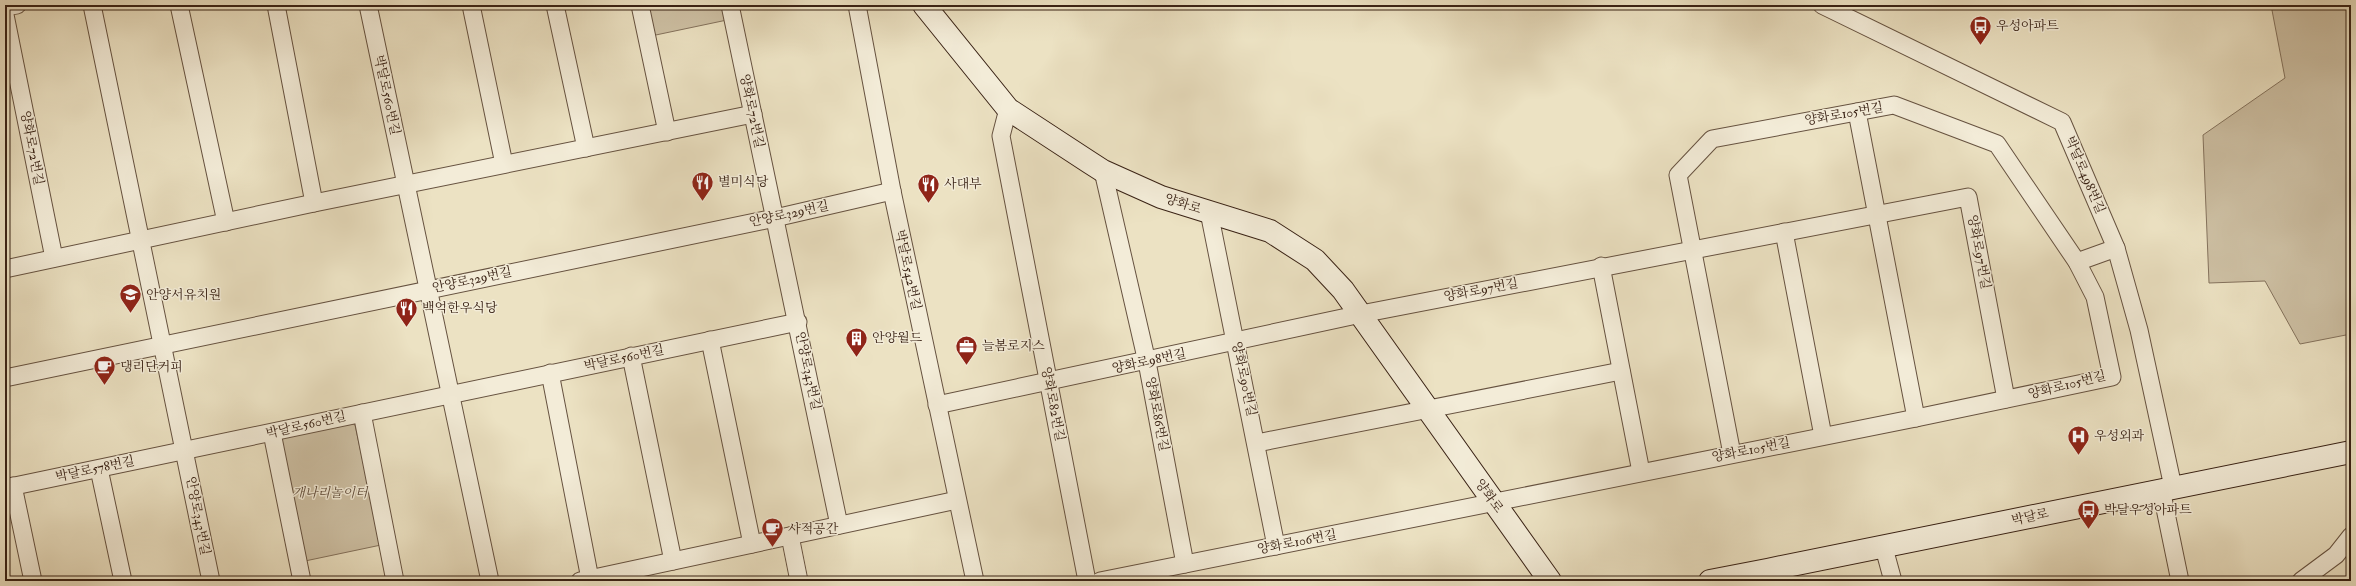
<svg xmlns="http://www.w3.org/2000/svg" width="2356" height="586" font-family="'IM FELL Double Pica','Noto Serif KR',serif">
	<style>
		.green { fill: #cec1a5; stroke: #84725d }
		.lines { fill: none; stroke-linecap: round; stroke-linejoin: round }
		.street-casing { stroke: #665240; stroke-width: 19 }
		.secondary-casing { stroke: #392215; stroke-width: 24 }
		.street { stroke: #f3ecd8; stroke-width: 17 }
		.secondary { stroke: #f3ecd8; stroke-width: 22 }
		.labels { text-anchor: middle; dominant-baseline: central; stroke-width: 3; stroke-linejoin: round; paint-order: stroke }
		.poi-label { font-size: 13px; fill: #392215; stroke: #f3ecd8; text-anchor: start }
		.street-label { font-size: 13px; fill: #392215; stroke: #f3ecd8 }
		.park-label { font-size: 13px; font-style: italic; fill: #5e4a39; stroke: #f3ecd8 }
	</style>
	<rect width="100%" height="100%" fill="#ece2c3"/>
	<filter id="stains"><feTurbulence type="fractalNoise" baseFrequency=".005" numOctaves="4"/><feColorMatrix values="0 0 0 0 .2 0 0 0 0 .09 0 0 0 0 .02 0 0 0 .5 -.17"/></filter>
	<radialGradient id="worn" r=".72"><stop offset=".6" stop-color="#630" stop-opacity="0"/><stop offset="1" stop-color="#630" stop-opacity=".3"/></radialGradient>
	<g class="green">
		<polygon points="644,5 724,5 727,20 651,36"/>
		<polygon points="2271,5 2351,5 2351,334 2300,344 2265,281 2209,283 2203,135 2285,78"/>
		<polygon points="349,421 355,425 381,545 305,561 279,441 283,436"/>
	</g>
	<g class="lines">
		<defs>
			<g id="street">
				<polyline points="92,5 211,581"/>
				<polyline points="179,5 226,222"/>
				<polyline points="276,5 314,203"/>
				<polyline points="368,5 490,581"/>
				<polyline points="471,5 504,164"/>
				<polyline points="555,5 586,148"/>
				<polyline points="640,5 667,132"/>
				<polyline points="730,5 839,525"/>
				<polyline points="857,5 892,191 975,581"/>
				<polyline points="1822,5 2062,122 2116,248 2139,330 2173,487"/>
				<polyline points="5,7 17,5"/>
				<polyline points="5,15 54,258"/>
				<polyline points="1008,109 1001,136 1087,581"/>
				<polyline points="1857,112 1916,418"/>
				<polyline points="1103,171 1147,362 1185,564"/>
				<polyline points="1209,212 1276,546"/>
				<polyline points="1784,232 1823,436"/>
				<polyline points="2077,262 2116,248"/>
				<polyline points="1601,266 1641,472"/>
				<polyline points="5,269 314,203 753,114"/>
				<polyline points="710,340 752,544"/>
				<polyline points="631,356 673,561"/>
				<polyline points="550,373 590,579"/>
				<polyline points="5,378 775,218 892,191"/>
				<polyline points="937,405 1361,314 1968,197 2006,399"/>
				<polyline points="362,413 395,581"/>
				<polyline points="272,433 302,581"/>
				<polyline points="1257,443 1621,371"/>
				<polyline points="99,469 123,581"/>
				<polyline points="13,486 33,581"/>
				<polyline points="5,488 798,322"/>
				<polyline points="2161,489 2180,581"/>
				<polyline points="790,536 799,581"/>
				<polyline points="1884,548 1893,581"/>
				<polyline points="580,581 957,500"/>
				<polyline points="1100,581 1916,418 2112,377 2095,297 2077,262 1997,144 1894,105 1712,139 1678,175 1732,454"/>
				<polyline points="2301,581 2336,555 2351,536"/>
			</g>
			<g id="secondary">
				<polyline points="924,5 1008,109 1089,162 1103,171 1161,197 1270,231 1315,260 1343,290 1550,581"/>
				<path d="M1710,581C1924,540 2137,494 2351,452"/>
			</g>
		</defs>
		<use href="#street" class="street-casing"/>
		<use href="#secondary" class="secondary-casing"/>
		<use href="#street" class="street"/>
		<use href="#secondary" class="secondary"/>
	</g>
	<defs>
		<symbol id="bus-pin" viewBox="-11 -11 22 30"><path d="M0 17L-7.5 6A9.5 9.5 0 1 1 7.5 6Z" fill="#8f2418" stroke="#f3ecd8"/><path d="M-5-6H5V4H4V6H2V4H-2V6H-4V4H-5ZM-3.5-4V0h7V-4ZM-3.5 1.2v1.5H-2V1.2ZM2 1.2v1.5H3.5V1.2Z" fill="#fff"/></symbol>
		<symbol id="restaurant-pin" viewBox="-11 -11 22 30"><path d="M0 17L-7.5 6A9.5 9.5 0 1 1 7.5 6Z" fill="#8f2418" stroke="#f3ecd8"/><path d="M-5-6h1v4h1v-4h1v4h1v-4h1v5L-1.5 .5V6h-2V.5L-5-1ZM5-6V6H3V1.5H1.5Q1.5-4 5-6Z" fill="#fff"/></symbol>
		<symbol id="school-pin" viewBox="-11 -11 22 30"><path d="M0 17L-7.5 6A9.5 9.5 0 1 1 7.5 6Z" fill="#8f2418" stroke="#f3ecd8"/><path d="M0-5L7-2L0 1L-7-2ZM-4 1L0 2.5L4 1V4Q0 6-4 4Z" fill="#fff"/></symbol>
		<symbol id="building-pin" viewBox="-11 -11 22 30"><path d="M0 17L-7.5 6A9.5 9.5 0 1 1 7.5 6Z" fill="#8f2418" stroke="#f3ecd8"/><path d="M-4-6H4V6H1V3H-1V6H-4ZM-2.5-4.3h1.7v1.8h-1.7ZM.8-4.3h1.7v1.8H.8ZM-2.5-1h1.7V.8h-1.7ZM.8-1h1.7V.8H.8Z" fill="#fff"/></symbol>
		<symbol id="office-pin" viewBox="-11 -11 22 30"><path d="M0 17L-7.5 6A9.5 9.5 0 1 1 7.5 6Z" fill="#8f2418" stroke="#f3ecd8"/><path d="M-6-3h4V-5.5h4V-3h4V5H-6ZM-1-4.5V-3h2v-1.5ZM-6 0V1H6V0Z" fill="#fff"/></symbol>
		<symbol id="cafe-pin" viewBox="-11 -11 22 30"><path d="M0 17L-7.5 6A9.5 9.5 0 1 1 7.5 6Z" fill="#8f2418" stroke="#f3ecd8"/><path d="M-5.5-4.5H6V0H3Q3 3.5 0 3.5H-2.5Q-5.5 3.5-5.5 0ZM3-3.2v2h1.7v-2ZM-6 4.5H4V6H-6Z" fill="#fff"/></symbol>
		<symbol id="hospital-pin" viewBox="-11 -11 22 30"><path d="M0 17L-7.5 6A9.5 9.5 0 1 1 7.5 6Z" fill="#8f2418" stroke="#f3ecd8"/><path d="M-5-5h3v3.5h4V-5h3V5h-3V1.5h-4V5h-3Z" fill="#fff"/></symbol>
	</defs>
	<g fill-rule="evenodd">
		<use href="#bus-pin" x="1968" y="14" width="25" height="34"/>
		<use href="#restaurant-pin" x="690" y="170" width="25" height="34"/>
		<use href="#restaurant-pin" x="916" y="172" width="25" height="34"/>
		<use href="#school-pin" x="118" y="282" width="25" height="34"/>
		<use href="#restaurant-pin" x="394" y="296" width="25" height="34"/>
		<use href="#building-pin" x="844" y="326" width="25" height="34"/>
		<use href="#office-pin" x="954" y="334" width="25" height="34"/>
		<use href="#cafe-pin" x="92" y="354" width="25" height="34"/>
		<use href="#hospital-pin" x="2066" y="424" width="25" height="34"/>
		<use href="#bus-pin" x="2076" y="498" width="25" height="34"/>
		<use href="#cafe-pin" x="760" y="516" width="25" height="34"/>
	</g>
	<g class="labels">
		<g class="poi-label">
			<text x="1996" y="26">우성아파트</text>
			<text x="718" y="182">별미식당</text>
			<text x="944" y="184">사대부</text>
			<text x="146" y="295">안양서유치원</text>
			<text x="422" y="308">백억한우식당</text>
			<text x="872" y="338">안양월드</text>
			<text x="982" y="346">늘봄로지스</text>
			<text x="120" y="367">댕리단커피</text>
			<text x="2094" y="436">우성외과</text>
			<text x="2104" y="510">박달우성아파트</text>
			<text x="788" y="529">사적공간</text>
		</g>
		<g class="street-label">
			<text transform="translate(387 95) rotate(78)">박달로560번길</text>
			<text transform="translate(752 111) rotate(78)">양화로72번길</text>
			<text transform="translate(1844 114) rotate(-10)">양화로105번길</text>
			<text transform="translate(32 148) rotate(79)">양화로72번길</text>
			<text transform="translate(2085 175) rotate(67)">박달로498번길</text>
			<text transform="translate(1183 204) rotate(18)">양화로</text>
			<text transform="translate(789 214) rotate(-12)">안양로329번길</text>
			<text transform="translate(1979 252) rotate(79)">양화로97번길</text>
			<text transform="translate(908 270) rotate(78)">박달로542번길</text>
			<text transform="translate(472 280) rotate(-12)">안양로329번길</text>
			<text transform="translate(1481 290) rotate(-11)">양화로97번길</text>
			<text transform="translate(624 358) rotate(-12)">박달로560번길</text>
			<text transform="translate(1149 361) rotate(-12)">양화로98번길</text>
			<text transform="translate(808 371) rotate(78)">안양로343번길</text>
			<text transform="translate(1244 379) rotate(78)">양화로90번길</text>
			<text transform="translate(2067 385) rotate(-14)">양화로105번길</text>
			<text transform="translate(1053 404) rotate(79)">양화로82번길</text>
			<text transform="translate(1157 414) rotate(79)">양화로86번길</text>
			<text transform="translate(306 425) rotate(-13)">박달로560번길</text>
			<text transform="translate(1751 450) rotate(-11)">양화로105번길</text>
			<text transform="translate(95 469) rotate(-12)">박달로578번길</text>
			<text transform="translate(1489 496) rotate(54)">양화로</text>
			<text transform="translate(198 516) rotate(79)">안양로343번길</text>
			<text transform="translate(2030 517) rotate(-12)">박달로</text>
			<text transform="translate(1297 542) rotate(-11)">양화로106번길</text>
		</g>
		<g class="park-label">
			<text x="330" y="493">개나리놀이터</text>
		</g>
	</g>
	<rect width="2356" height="586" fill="none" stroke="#ece2c3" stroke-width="20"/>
	<rect x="6" y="6" width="2344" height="574" fill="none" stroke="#392215" stroke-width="2"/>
	<rect x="10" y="10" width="2336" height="566" fill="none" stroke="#392215"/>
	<rect width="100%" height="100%" filter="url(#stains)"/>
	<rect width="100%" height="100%" fill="url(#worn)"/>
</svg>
